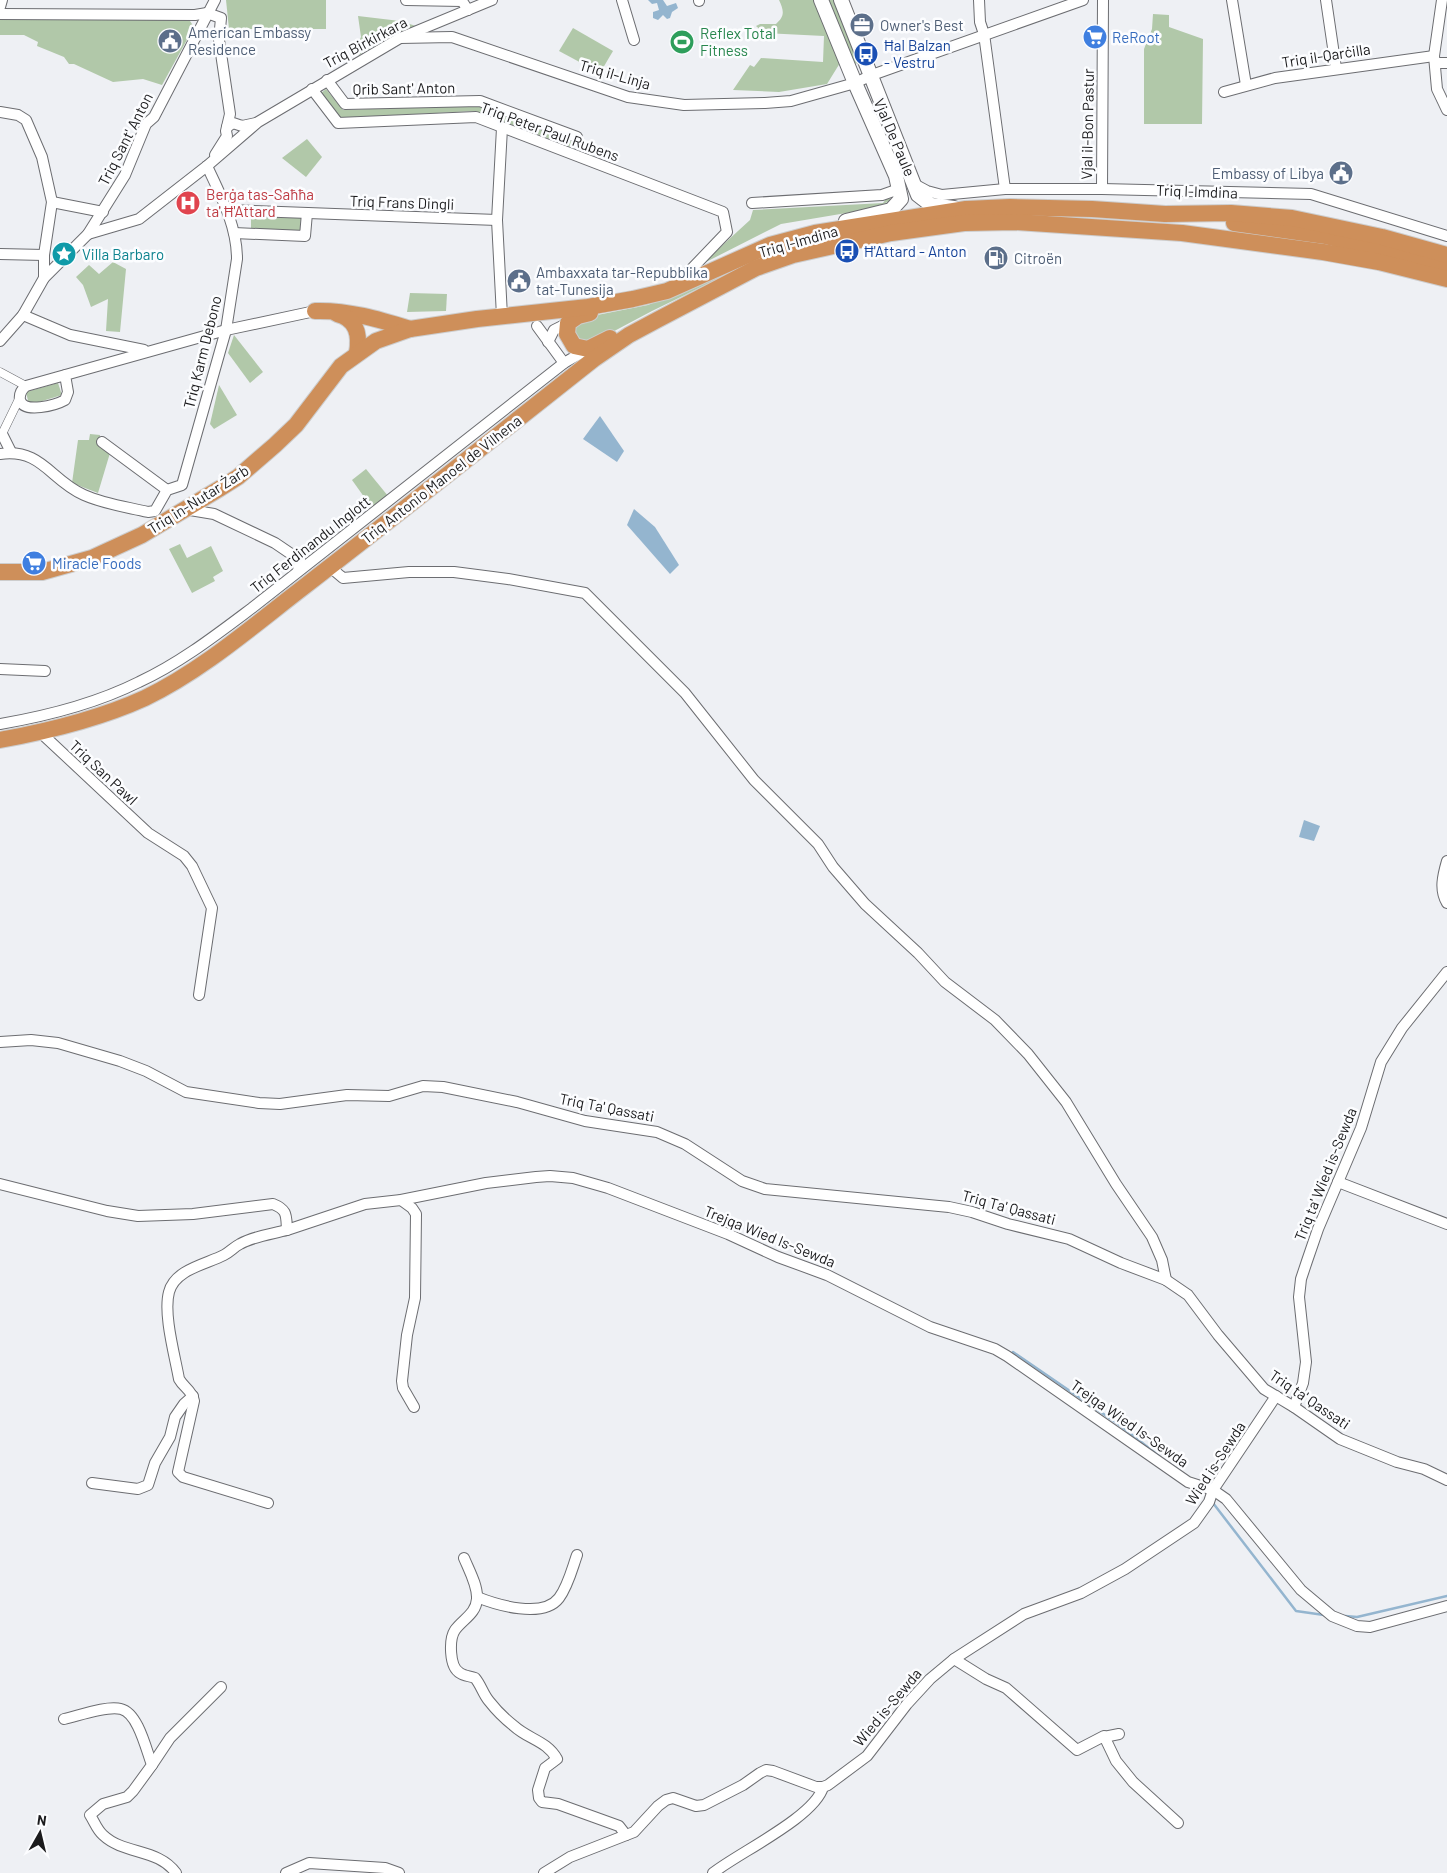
<svg xmlns="http://www.w3.org/2000/svg" width="1447" height="1873" font-family="Barlow,sans-serif">
	<style>
		.green { fill: #b1c8a9 }
		.water { fill: #94b5cf }
		.lines { fill: none; stroke-linecap: round; stroke-linejoin: round }
		.stream { stroke: #94b5cf; stroke-width: 2.5 }
		.pedestrian-casing { stroke: #6c6d71; stroke-width: 9 }
		.minor-casing { stroke: #6c6d71; stroke-width: 12 }
		.secondary-casing { stroke: #6c6d71; stroke-width: 16 }
		.trunk-casing { stroke: #cdcdcd; stroke-width: 18 }
		.pedestrian { stroke: #fff; stroke-width: 8 }
		.minor { stroke: #fff; stroke-width: 10 }
		.secondary { stroke: #fff; stroke-width: 14 }
		.trunk { stroke: #ce8f5a; stroke-width: 16 }
		.labels { text-anchor: middle; dominant-baseline: central; stroke-width: 5; stroke-linejoin: round; paint-order: stroke }
		.service-label { font-size: 15px; fill: #4e5e75; stroke: #fcfdff; text-anchor: start }
		.leisure-label { font-size: 15px; fill: #27864d; stroke: #fcfdff; text-anchor: start }
		.shop-label { font-size: 15px; fill: #366cbe; stroke: #fcfdff; text-anchor: start }
		.street-label { font-size: 15px; fill: #1b1b1d; stroke: #fcfdff }
		.transit-label { font-size: 15px; fill: #164399; stroke: #fcfdff; text-anchor: start }
		.health-label { font-size: 15px; fill: #be3a42; stroke: #fcfdff; text-anchor: start }
		.culture-label { font-size: 15px; fill: #0d838f; stroke: #fcfdff; text-anchor: start }
	</style>
	<rect width="100%" height="100%" fill="#eef0f4"/>
	<g class="green">
		<polygon points="226,0 326,0 326,29 229,29"/>
		<path d="M779,0H814L840,63L827,84L779,92L733,90L750,65L754,67L761,58L823,62L824,36L764,33L756,26L760,24H776C785,16 784,11 779,0Z"/>
		<polygon points="826,0 835,0 860,62 855,64"/>
		<polygon points="1153,14 1169,15 1169,27 1203,39 1202,124 1144,124 1144,49 1152,29"/>
		<polygon points="358,16 400,21 416,26 382,41 359,55 354,51 361,37"/>
		<polygon points="188,18 194,27 162,85 143,79 113,82 74,64 69,64 64,57 37,46 38,42 24,35 0,35 0,20"/>
		<polygon points="573,28 613,51 600,73 559,51"/>
		<polygon points="326,89 343,110 477,105 578,141 574,148 475,111 340,118 321,93"/>
		<polygon points="307,139 322,157 306,177 282,158"/>
		<polygon points="886,199 893,199 876,208 781,224 702,264 750,220 753,210 883,203"/>
		<polygon points="251,215 301,217 300,231 251,229"/>
		<polygon points="113,262 126,269 120,332 106,331 108,299 91,307 83,285 76,277 89,265 99,274"/>
		<polygon points="732,269 732,272 652,311 586,346 572,333 582,318 648,305"/>
		<polygon points="410,293 447,294 446,311 407,312"/>
		<polygon points="234,335 263,372 250,383 228,353"/>
		<polygon points="58,383 62,395 29,405 26,392"/>
		<polygon points="219,385 237,415 214,429 210,424"/>
		<polygon points="90,434 100,435 99,445 110,453 98,493 72,483 78,440 89,440"/>
		<polygon points="366,469 388,496 372,508 352,480"/>
		<polygon points="180,544 187,558 211,546 223,571 213,577 215,581 192,593 169,549"/>
	</g>
	<g class="water">
		<polygon points="648,0 663,0 667,6 676,3 678,8 672,12 670,18 667,19 663,15 658,20 653,18 653,12 659,10 657,3 652,4"/>
		<polygon points="600,416 624,451 617,462 583,439"/>
		<polygon points="634,509 655,527 679,565 670,574 627,525"/>
		<polygon points="1304,820 1320,826 1314,841 1299,837"/>
	</g>
	<g class="lines">
		<g class="stream">
			<polyline points="1013,1352 1121,1426 1160,1457"/>
			<polyline points="1213,1503 1296,1611 1324,1615"/>
			<polyline points="1345,1616 1357,1617 1447,1596"/>
		</g>
		<defs>
			<g id="pedestrian">
				<polyline points="0,372 26,386"/>
				<polyline points="2,434 20,397"/>
			</g>
			<g id="minor">
				<polyline points="406,0 462,1 468,10"/>
				<polyline points="622,0 634,40"/>
				<polyline points="699,0 699,1"/>
				<polyline points="979,0 980,22 984,34 1005,189"/>
				<polyline points="1232,0 1246,85"/>
				<polyline points="1326,0 1336,68"/>
				<polyline points="1442,0 1434,56 1437,89 1447,110"/>
				<polyline points="0,7 2,0"/>
				<polyline points="207,13 221,18 219,40 230,114 226,131 227,136 215,155"/>
				<polyline points="0,14 195,15 207,13"/>
				<polyline points="400,38 452,37 628,97 684,105 765,103 791,101 855,83 872,75 1083,0"/>
				<polyline points="1435,63 1447,63"/>
				<polyline points="327,80 345,104 480,101 577,137"/>
				<polyline points="312,89 338,123 476,117 723,212 727,232 680,281"/>
				<polyline points="1224,92 1275,78 1434,56"/>
				<polyline points="0,112 18,115 26,120 42,157 52,202 44,255 44,278"/>
				<polyline points="227,127 233,123 242,126 256,123"/>
				<polyline points="502,128 497,220 502,316"/>
				<polyline points="914,184 927,191 942,195 1005,189 1102,189 1311,194 1447,236"/>
				<polyline points="1102,189 1103,0"/>
				<polyline points="52,202 103,212"/>
				<polyline points="752,203 882,195 899,189"/>
				<polyline points="228,210 497,220"/>
				<polyline points="234,233 305,236 307,213"/>
				<polyline points="88,234 139,219 207,166 258,122 400,38 492,0"/>
				<polyline points="0,254 44,255"/>
				<polyline points="23,315 70,335 144,350"/>
				<polyline points="537,326 564,363"/>
				<polyline points="0,341 23,315 44,278 88,234 125,175 146,124 154,117 215,0"/>
				<polyline points="548,342 554,330 568,323"/>
				<path d="M65,375L68,392L65,400C56,405 24,414 20,400C19,394 21,390 26,386L226,330L315,311"/>
				<polyline points="2,434 11,452"/>
				<polyline points="102,442 167,490"/>
				<path d="M0,454C42,448 50,480 84,495C104,504 127,507 148,512L155,511L167,490L182,485L226,330L237,259C237,226 221,196 207,166"/>
				<polyline points="184,509 214,514 275,543 300,560 298,571"/>
				<polyline points="330,567 343,578 409,572 454,572 508,579 585,593 685,693 754,780 818,844 833,867 865,904 918,953 945,982 995,1020 1028,1054 1066,1102 1116,1184 1152,1237 1162,1260 1166,1280"/>
				<polyline points="0,669 45,671"/>
				<path d="M0,724C47,716 97,703 139,682C180,663 216,635 252,608L564,363L588,349"/>
				<polyline points="40,732 148,833 184,856 192,866 212,908 199,995"/>
				<path d="M1447,861C1443,875 1439,890 1447,903"/>
				<polyline points="0,1042 31,1040 58,1043 120,1061 146,1071 186,1092 259,1103 280,1104 347,1095 389,1096 423,1086 443,1087 517,1102 585,1121 657,1132 685,1144 742,1181 765,1189 949,1207 972,1212 1008,1224 1069,1239 1121,1263 1166,1280 1188,1295 1218,1335 1264,1389 1294,1407 1340,1439 1397,1462 1424,1469 1447,1480"/>
				<polyline points="1338,1182 1447,1224"/>
				<path d="M0,1184L107,1211L138,1216L193,1214L273,1204C288,1210 286,1216 287,1230L365,1204L401,1200L486,1183L536,1177L550,1176L573,1178L608,1188L728,1234L778,1257L827,1275L930,1327L995,1349L1007,1356L1188,1482L1213,1490L1226,1499L1301,1590L1332,1616L1357,1626L1370,1627L1447,1606"/>
				<polyline points="401,1200 412,1208 416,1214 415,1298 407,1335 402,1381 403,1388 414,1407"/>
				<polyline points="1294,1407 1303,1383 1306,1362 1299,1297 1301,1279 1307,1261 1318,1229 1361,1128 1381,1062 1402,1028 1447,972"/>
				<polyline points="92,1483 138,1489 148,1485 155,1463 170,1437 175,1417 184,1404 193,1396"/>
				<path d="M268,1503L183,1477L178,1472L194,1401C192,1390 184,1388 179,1379C175,1356 163,1314 169,1292C175,1269 207,1264 224,1255C230,1252 234,1247 240,1244C254,1236 272,1234 287,1230"/>
				<path d="M464,1558C469,1570 478,1586 477,1599C476,1614 463,1619 455,1630C449,1639 449,1667 460,1673C464,1676 470,1676 475,1678C481,1685 483,1694 489,1701C496,1710 505,1719 514,1726C528,1739 547,1741 557,1759L545,1768L538,1790L539,1798L542,1802L558,1804L619,1826L626,1835"/>
				<path d="M477,1597C497,1605 543,1619 559,1598C568,1586 572,1569 577,1555"/>
				<polyline points="954,1659 986,1679 1006,1688 1077,1750 1104,1736 1116,1761 1133,1782 1178,1823"/>
				<path d="M64,1719C78,1716 107,1705 121,1709C138,1713 146,1749 152,1765L133,1791L127,1797L103,1804L90,1815C94,1821 97,1830 103,1835C124,1855 158,1848 176,1873"/>
				<polyline points="1104,1737 1119,1734"/>
				<polyline points="152,1765 170,1738 221,1687"/>
				<polyline points="286,1873 309,1863 385,1868 399,1873"/>
				<polyline points="544,1873 570,1857 634,1832 658,1806 666,1800 673,1798 696,1806 704,1805 743,1785 760,1773 766,1770 773,1771 816,1787 823,1787 828,1785 867,1756 907,1704 930,1679 954,1659 1024,1614 1081,1593 1125,1569 1194,1523 1209,1502 1213,1490 1276,1396"/>
				<path d="M713,1873C738,1853 815,1817 823,1787"/>
			</g>
			<g id="secondary">
				<polyline points="821,0 855,83 896,176 901,199 891,210 846,221"/>
				<polyline points="841,0 918,195 931,205 954,208"/>
			</g>
			<g id="trunk">
				<polyline points="1234,223 1326,236 1447,268"/>
				<path d="M315,311C348,310 378,319 410,329"/>
				<polyline points="590,313 578,316 568,323 567,334 574,346 588,349 610,338"/>
				<path d="M337,314C357,319 360,335 357,353"/>
				<polyline points="0,572 42,572 92,558 142,535 219,489 238,477 275,445 296,425 341,366 376,341 410,329 477,319 588,307 633,299 667,291 770,245 815,233 966,209 1010,207 1092,209 1165,214 1231,213 1292,218 1382,237 1447,255"/>
				<path d="M0,740C49,731 99,719 145,698C203,670 254,625 305,586C402,511 498,435 594,359L629,335L657,320L756,268L793,255L891,233L964,223L1015,222L1182,233L1323,252L1379,262L1447,279"/>
			</g>
		</defs>
		<use href="#pedestrian" class="pedestrian-casing"/>
		<use href="#minor" class="minor-casing"/>
		<use href="#secondary" class="secondary-casing"/>
		<use href="#trunk" class="trunk-casing"/>
		<use href="#pedestrian" class="pedestrian"/>
		<use href="#minor" class="minor"/>
		<use href="#secondary" class="secondary"/>
		<use href="#trunk" class="trunk"/>
	</g>
	<defs>
		<symbol id="office-disc" viewBox="-11 -11 22 22"><circle r="9.5" fill="#5c6f8a" stroke="#fcfdff"/><path d="M-6-3h4V-5.5h4V-3h4V5H-6ZM-1-4.5V-3h2v-1.5ZM-6 0V1H6V0Z" fill="#fff"/></symbol>
		<symbol id="supermarket-disc" viewBox="-11 -11 22 22"><circle r="9.5" fill="#3f7fe0" stroke="#fcfdff"/><path d="M-6-5.5h2.5l.6 2H6L4.5 2H-2.5L-4.4-4H-6ZM-1.5 3.2a1.3 1.3 0 1 0 .1 0ZM3 3.2a1.3 1.3 0 1 0 .1 0Z" fill="#fff"/></symbol>
		<symbol id="civic-disc" viewBox="-11 -11 22 22"><circle r="9.5" fill="#5c6f8a" stroke="#fcfdff"/><path d="M-.6-6.5H3V-4.5H.6V-3L4-1V1h2V6H-6V1h2V-1L-.6-3ZM-1.2 2.5V6h2.4V2.5Z" fill="#fff"/></symbol>
		<symbol id="stadium-disc" viewBox="-11 -11 22 22"><circle r="9.5" fill="#2e9e5b" stroke="#fcfdff"/><path d="M0-5a6.5 5 0 1 0 0 10a6.5 5 0 1 0 0-10ZM-3.5-1.8h7v3.6h-7Z" fill="#fff"/></symbol>
		<symbol id="bus-disc" viewBox="-11 -11 22 22"><circle r="9.5" fill="#1a4fb4" stroke="#fcfdff"/><path d="M-5-6H5V4H4V6H2V4H-2V6H-4V4H-5ZM-3.5-4V0h7V-4ZM-3.5 1.2v1.5H-2V1.2ZM2 1.2v1.5H3.5V1.2Z" fill="#fff"/></symbol>
		<symbol id="hospital-disc" viewBox="-11 -11 22 22"><circle r="9.5" fill="#e0444e" stroke="#fcfdff"/><path d="M-5-5h3v3.5h4V-5h3V5h-3V1.5h-4V5h-3Z" fill="#fff"/></symbol>
		<symbol id="sight-disc" viewBox="-11 -11 22 22"><circle r="9.5" fill="#0f9aa8" stroke="#fcfdff"/><path d="M0-6L1.8-2.2L6-1.7L2.9 1.2L3.7 5.4L0 3.3L-3.7 5.4L-2.9 1.2L-6-1.7L-1.8-2.2Z" fill="#fff"/></symbol>
		<symbol id="fuel-disc" viewBox="-11 -11 22 22"><circle r="9.5" fill="#5c6f8a" stroke="#fcfdff"/><path d="M-5.5-6h7V0h2V4h1.3V-2.5L3-4.5l.8-.8L6-3V5H2.5V1h-1V6h-7ZM-4.2-4.7v3.2H.2V-4.7Z" fill="#fff"/></symbol>
	</defs>
	<g fill-rule="evenodd">
		<use href="#office-disc" x="848" y="11" width="28" height="28"/>
		<use href="#supermarket-disc" x="1081" y="23" width="28" height="28"/>
		<use href="#civic-disc" x="156" y="27" width="28" height="28"/>
		<use href="#stadium-disc" x="668" y="28" width="28" height="28"/>
		<use href="#bus-disc" x="852" y="40" width="28" height="28"/>
		<use href="#civic-disc" x="1327" y="159" width="28" height="28"/>
		<use href="#hospital-disc" x="174" y="189" width="28" height="28"/>
		<use href="#bus-disc" x="833" y="237" width="28" height="28"/>
		<use href="#sight-disc" x="50" y="240" width="28" height="28"/>
		<use href="#fuel-disc" x="982" y="244" width="28" height="28"/>
		<use href="#civic-disc" x="505" y="267" width="28" height="28"/>
		<use href="#supermarket-disc" x="20" y="549" width="28" height="28"/>
	</g>
	<g class="labels">
		<g class="service-label">
			<text x="880" y="25">Owner's Best</text>
			<text x="188" y="32">American Embassy<tspan x="188" dy="17">Residence</tspan></text>
			<text x="1324" y="173" text-anchor="end">Embassy of Libya</text>
			<text x="1014" y="258">Citroën</text>
			<text x="536" y="272">Ambaxxata tar-Repubblika<tspan x="536" dy="17">tat-Tunesija</tspan></text>
		</g>
		<g class="leisure-label">
			<text x="700" y="33">Reflex Total<tspan x="700" dy="17">Fitness</tspan></text>
		</g>
		<g class="shop-label">
			<text x="1112" y="37">ReRoot</text>
			<text x="52" y="563">Miracle Foods</text>
		</g>
		<g class="street-label">
			<text transform="translate(365 42) rotate(-28)">Triq Birkirkara</text>
			<text transform="translate(1326 55) rotate(-9)">Triq il-Qarċilla</text>
			<text transform="translate(615 74) rotate(16)">Triq il-Linja</text>
			<text transform="translate(404 88) rotate(-1)">Qrib Sant' Anton</text>
			<text transform="translate(1087 124) rotate(-89)">Vjal il-Bon Pastur</text>
			<text transform="translate(550 131) rotate(20)">Triq Peter Paul Rubens</text>
			<text transform="translate(895 137) rotate(67)">Vjal De Paule</text>
			<text transform="translate(125 139) rotate(-63)">Triq Sant' Anton</text>
			<text transform="translate(1197 191) rotate(2)">Triq l-Imdina</text>
			<text transform="translate(402 202) rotate(2)">Triq Frans Dingli</text>
			<text transform="translate(798 241) rotate(-16)">Triq l-Imdina</text>
			<text transform="translate(202 352) rotate(-76)">Triq Karm Debono</text>
			<text transform="translate(441 479) rotate(-38)">Triq Antonio Manoel de Vilhena</text>
			<text transform="translate(198 499) rotate(-32)">Triq in-Nutar Żarb</text>
			<text transform="translate(310 544) rotate(-38)">Triq Ferdinandu Inglott</text>
			<text transform="translate(104 772) rotate(43)">Triq San Pawl</text>
			<text transform="translate(607 1107) rotate(11)">Triq Ta' Qassati</text>
			<text transform="translate(1325 1174) rotate(-68)">Triq ta' Wied is-Sewda</text>
			<text transform="translate(1009 1207) rotate(15)">Triq Ta' Qassati</text>
			<text transform="translate(770 1236) rotate(22)">Trejqa Wied Is-Sewda</text>
			<text transform="translate(1310 1399) rotate(34)">Triq ta' Qassati</text>
			<text transform="translate(1130 1423) rotate(35)">Trejqa Wied Is-Sewda</text>
			<text transform="translate(1215 1463) rotate(-57)">Wied is-Sewda</text>
			<text transform="translate(887 1707) rotate(-50)">Wied is-Sewda</text>
		</g>
		<g class="transit-label">
			<text x="884" y="45">Ħal Balzan<tspan x="884" dy="17">- Vestru</tspan></text>
			<text x="864" y="251">Ħ'Attard - Anton</text>
		</g>
		<g class="health-label">
			<text x="206" y="194">Berġa tas-Saħħa<tspan x="206" dy="17">ta' Ħ'Attard</tspan></text>
		</g>
		<g class="culture-label">
			<text x="82" y="254">Villa Barbaro</text>
		</g>
	</g>
	<g transform="translate(40 1833) rotate(8)" stroke="#fcfdff" stroke-width="4" paint-order="stroke">
	<path d="M0-4L9 19L0 12L-9 19Z" fill="#1b1b1d"/>
	<text y="-8" font-size="14" font-weight="bold" text-anchor="middle" fill="#1b1b1d">N</text>
	</g>
</svg>
